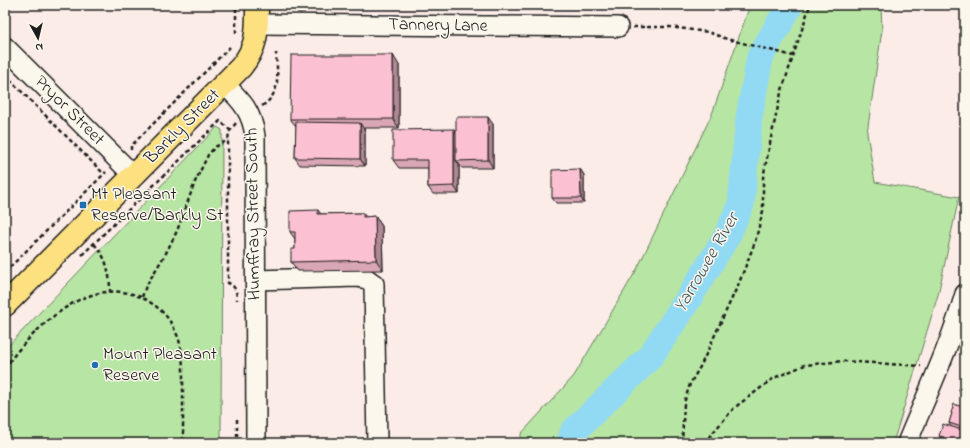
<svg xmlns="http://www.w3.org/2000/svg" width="970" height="448" font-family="'Indie Flower',sans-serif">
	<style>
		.green { fill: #b7e5a3; stroke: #6a8060 }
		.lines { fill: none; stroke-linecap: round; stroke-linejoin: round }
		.river { stroke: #92daf4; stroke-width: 27 }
		.minor-casing { stroke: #1c1c1c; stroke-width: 22 }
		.major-casing { stroke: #1c1c1c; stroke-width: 25 }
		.path { stroke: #1c1c1c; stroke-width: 2.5; stroke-dasharray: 4 3; stroke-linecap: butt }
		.minor { stroke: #fbf7ec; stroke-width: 19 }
		.major { stroke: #fde080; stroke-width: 22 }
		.wall { fill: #d8a6b5; stroke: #1c1c1c }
		.shaded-wall { fill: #b08794; stroke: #1c1c1c }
		.building { fill: #fbc1d3; stroke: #1c1c1c }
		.poi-dot { fill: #1f6fb2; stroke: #fbf7ec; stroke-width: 1.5 }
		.labels { text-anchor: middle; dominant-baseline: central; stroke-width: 3; stroke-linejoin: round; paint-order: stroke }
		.street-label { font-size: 18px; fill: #1c1c1c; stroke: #fbf7ec }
		.poi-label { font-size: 18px; fill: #1c1c1c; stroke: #fbf7ec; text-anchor: start }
		.water-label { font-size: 19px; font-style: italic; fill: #3f555d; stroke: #fbf7ec }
	</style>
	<rect width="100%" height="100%" fill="#fbece7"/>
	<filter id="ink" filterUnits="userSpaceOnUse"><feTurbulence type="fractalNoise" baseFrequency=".025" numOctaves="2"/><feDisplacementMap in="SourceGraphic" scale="8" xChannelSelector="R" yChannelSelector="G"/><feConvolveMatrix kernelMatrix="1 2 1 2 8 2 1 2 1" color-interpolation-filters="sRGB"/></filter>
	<g filter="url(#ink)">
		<g class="green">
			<polygon points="750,5 881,5 882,30 867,133 875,182 959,197 938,295 893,443 521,443 521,434 574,376 637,269 712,114"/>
			<polygon points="217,127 222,130 221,443 5,443 5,349"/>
		</g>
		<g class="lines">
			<polyline class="river" points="570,443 573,432 650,357 689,298 727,236 741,204 749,118 760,57 790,5"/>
			<defs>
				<g id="minor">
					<polyline points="257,24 618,27"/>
					<polyline points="5,47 133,175"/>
					<path d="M225,85C242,101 252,112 255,136L256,443"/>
					<polyline points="256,280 357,277 367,279 374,284 377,443"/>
					<path d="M907,443C927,394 950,346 965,294"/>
				</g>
				<path id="major" d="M5,305L241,67C258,46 257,31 257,5"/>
			</defs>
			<use href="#minor" class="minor-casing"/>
			<use href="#major" class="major-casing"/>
			<g class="path">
				<polyline points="236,8 236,34"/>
				<polyline points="633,27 670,27 708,32 727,39 793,56"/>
				<polyline points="5,75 104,174"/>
				<path d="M262,106C282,93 277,74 276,53"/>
				<path d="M236,123L229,132L228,140V283C235,285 237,292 237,300"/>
				<polyline points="131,150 131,146 232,45"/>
				<path d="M94,244C107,257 110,274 110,292"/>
				<polyline points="82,255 220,121 230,130"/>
				<polyline points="5,272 106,172"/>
				<polyline points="142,297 146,286 166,253 177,231 195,182 208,155 215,147 228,140"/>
				<polyline points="5,328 10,323"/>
				<path d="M5,368C21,343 60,305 89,296C108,289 131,290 148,301C163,310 171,320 178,337C184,354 183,374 183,391C183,409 183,426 183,443"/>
				<polyline points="237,419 237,443"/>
				<polyline points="682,443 684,403 690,384 701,365 739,283 755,242 763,211 763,178 771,138 781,93 810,5"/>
				<polyline points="704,443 734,408 774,378 805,365 842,361 921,366"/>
			</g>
			<use href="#minor" class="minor"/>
			<use href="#major" class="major"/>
		</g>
		<g class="wall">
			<polygon points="399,65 399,128 364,128 365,131 365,166 300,165 295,158 296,126 290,119"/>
			<polygon points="493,124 493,168 462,168 459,164 459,194 433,194 428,187 428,168 399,168 393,160 454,129 456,133"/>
			<polygon points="580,169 584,175 584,203 556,203 552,198"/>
			<polygon points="318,210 321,214 363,213 366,217 375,216 382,226 383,270 298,271 291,262 295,249 295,239 290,232"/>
			<polygon points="965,375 965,396 963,395 959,390"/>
			<polygon points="965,408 965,443 942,440 939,436 951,427 949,423 952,414 951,413"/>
		</g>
		<g class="shaded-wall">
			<polygon points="393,55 399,65 399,128 393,119"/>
			<polygon points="488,117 493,124 493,168 488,160"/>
			<polygon points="360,123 365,131 365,166 360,159"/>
			<polygon points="454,129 459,137 456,161 459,164 459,194 454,186"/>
			<polygon points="580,169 584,175 584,203 581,198"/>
			<polygon points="375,216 382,226 383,270 376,260"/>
		</g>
		<g class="building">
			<polygon points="291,55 393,55 393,119 290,119"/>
			<polygon points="456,117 488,117 488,160 456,161"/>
			<polygon points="296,122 360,123 360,159 295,158"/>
			<polygon points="454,129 454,186 428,187 428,160 393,160 393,130"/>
			<polygon points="580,169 581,198 552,198 552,170"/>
			<polygon points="318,210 318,214 363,213 363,217 375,216 376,260 291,262 291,249 295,249 295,232 290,232 290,211"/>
			<polygon points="965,375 965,392 959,390"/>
			<polygon points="954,404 965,408 965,428 949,423 952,413 951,413"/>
			<polygon points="943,424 965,431 965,443 942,443 944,437 939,436"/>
		</g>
	</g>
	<g class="poi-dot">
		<rect x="79" y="201" width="8" height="8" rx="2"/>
		<circle cx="95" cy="365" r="4"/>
	</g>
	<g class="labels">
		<g class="street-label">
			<text transform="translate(438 26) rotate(1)">Tannery Lane</text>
			<text transform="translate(69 111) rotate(45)">Pryor Street</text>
			<text transform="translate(183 127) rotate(-45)">Barkly Street</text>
			<text transform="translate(254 214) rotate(-91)">Humffray Street South</text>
		</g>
		<g class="poi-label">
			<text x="91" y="195">Mt Pleasant<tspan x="91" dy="21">Reserve/Barkly St</tspan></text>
			<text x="103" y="355">Mount Pleasant<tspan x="103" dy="21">Reserve</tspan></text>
		</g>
		<g class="water-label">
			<text transform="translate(707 263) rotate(-60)">Yarrowee River</text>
		</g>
	</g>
	<rect width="970" height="448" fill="none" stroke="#fbf7ec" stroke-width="20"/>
	<rect x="10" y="10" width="950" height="428" fill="none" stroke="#1c1c1c" stroke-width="1.5" filter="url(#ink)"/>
	<g transform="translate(38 38) rotate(172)" stroke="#fbf7ec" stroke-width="3" paint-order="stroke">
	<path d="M0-3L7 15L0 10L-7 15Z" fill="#1c1c1c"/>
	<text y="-6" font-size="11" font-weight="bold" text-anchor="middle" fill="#1c1c1c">N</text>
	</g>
</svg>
